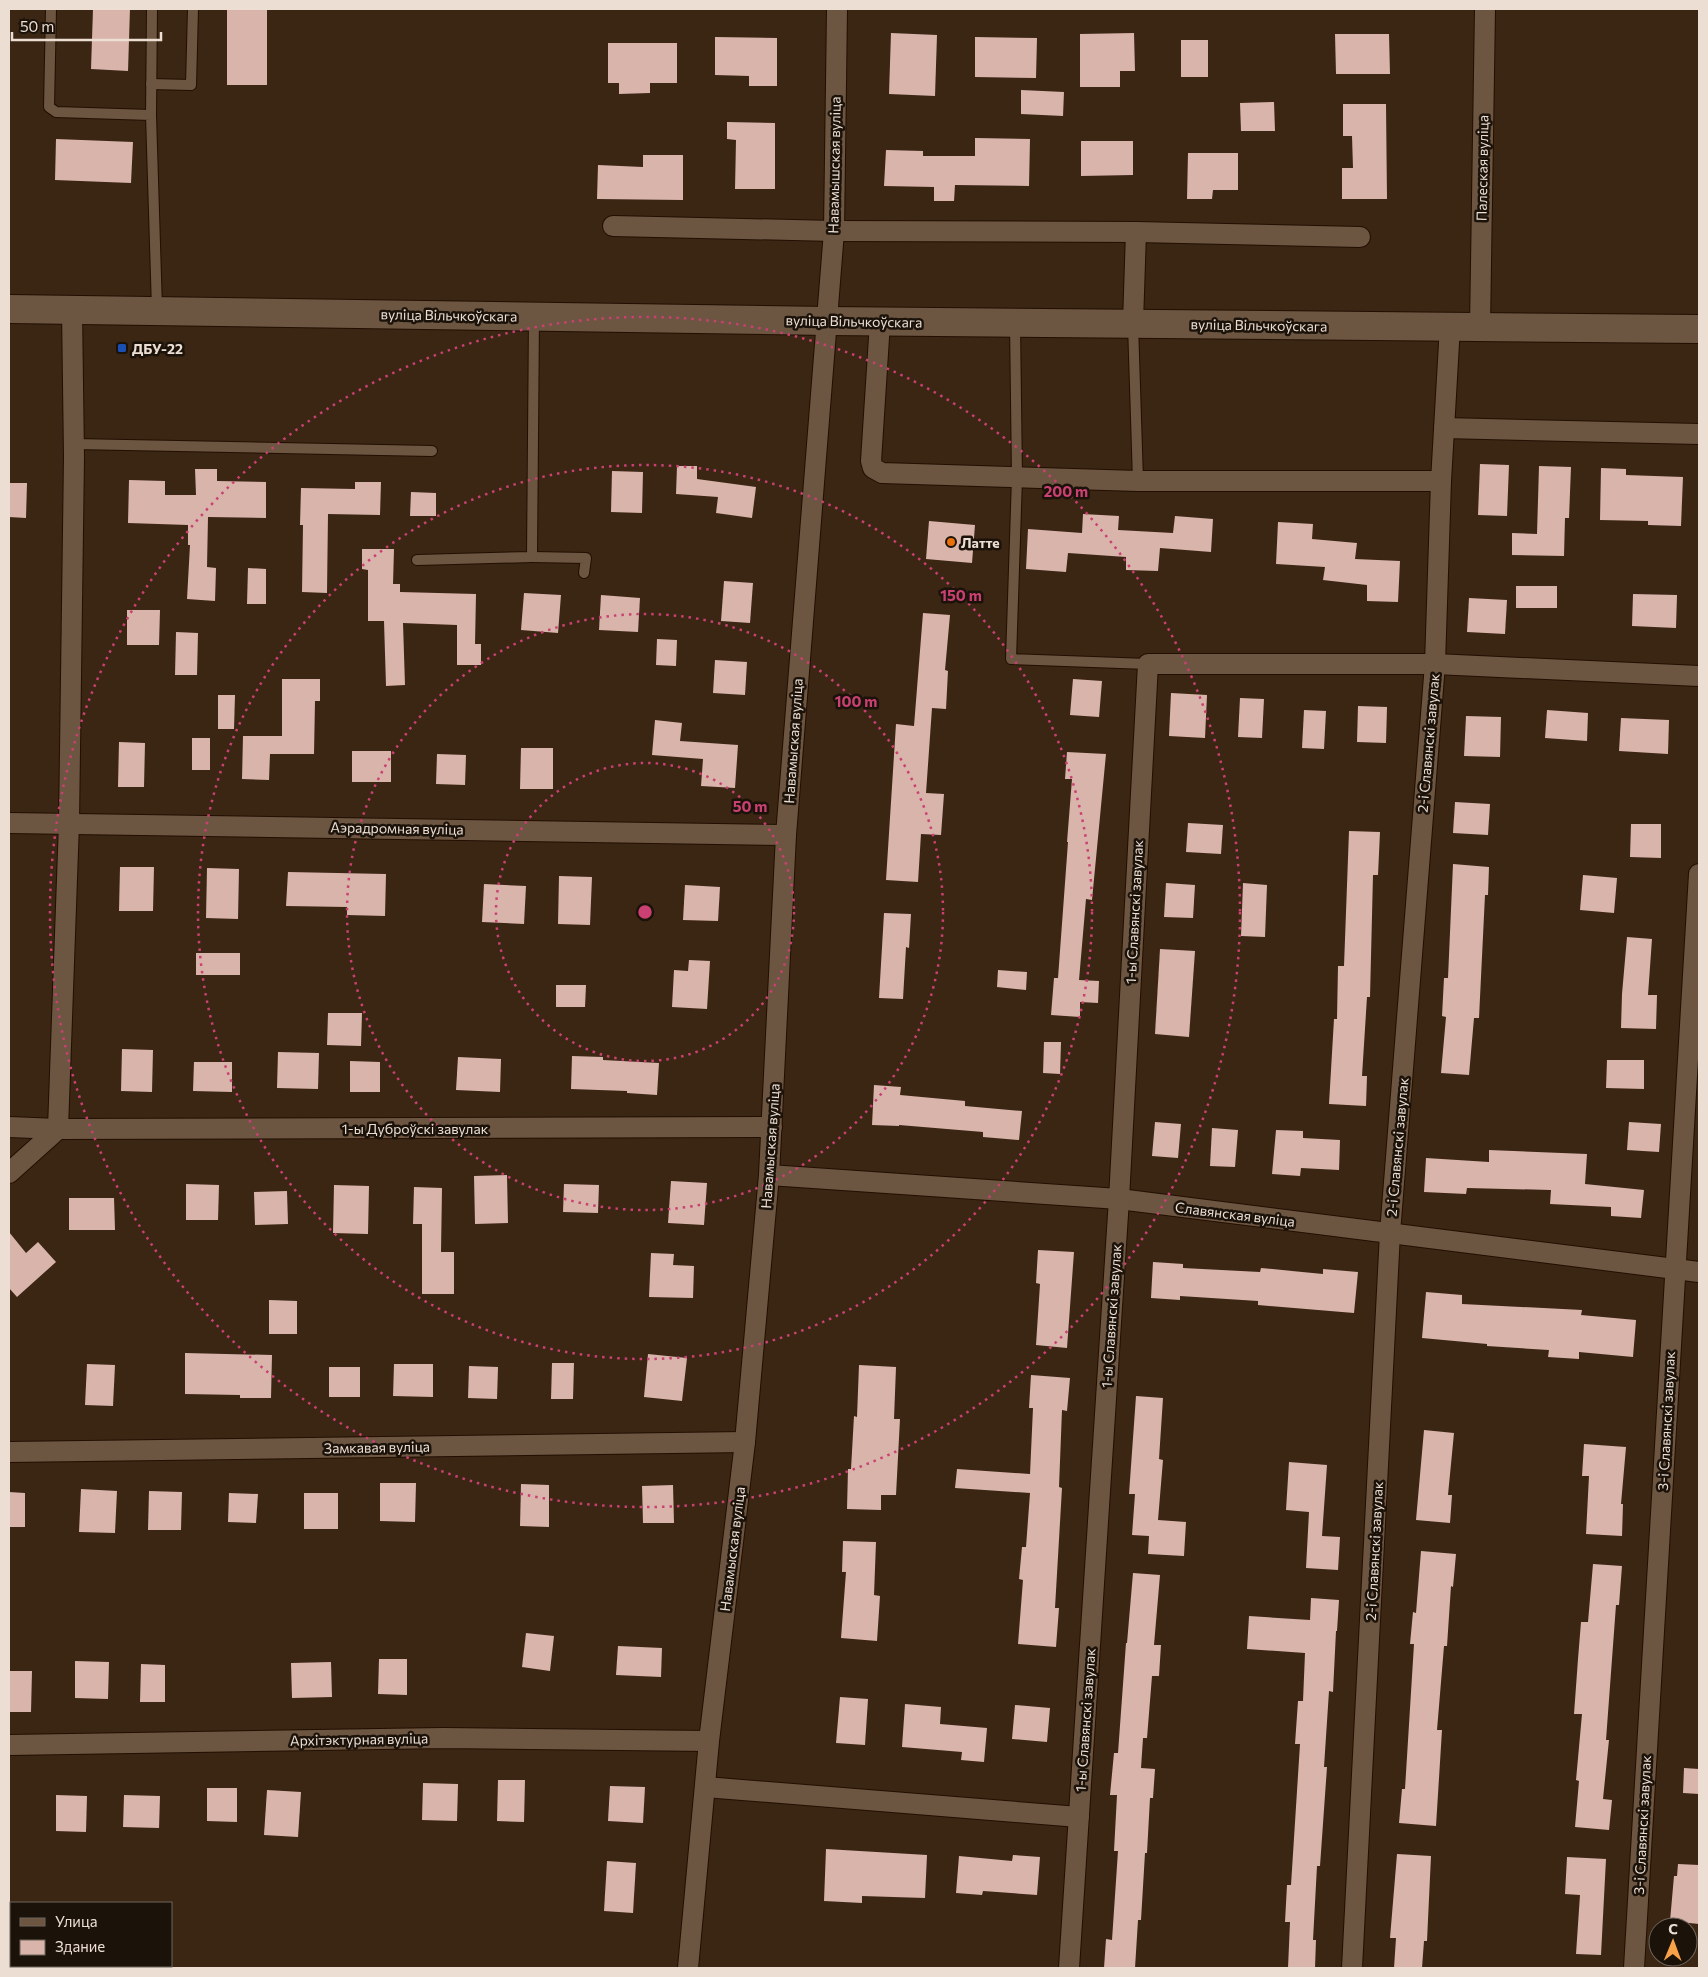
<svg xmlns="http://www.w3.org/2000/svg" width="1708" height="1977" font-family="Commissioner,sans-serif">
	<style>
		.building { fill: #d9b4aa }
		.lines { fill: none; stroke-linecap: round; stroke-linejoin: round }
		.service-casing { stroke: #220f00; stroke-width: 12 }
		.minor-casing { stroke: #220f00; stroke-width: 22 }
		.secondary-casing { stroke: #220f00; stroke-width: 30 }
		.service { stroke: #6c5541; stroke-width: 10 }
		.minor { stroke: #6c5541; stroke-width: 20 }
		.secondary { stroke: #6c5541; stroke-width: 28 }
		.ring { fill: none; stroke: #ca4073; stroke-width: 2.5; stroke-dasharray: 2.5 5 }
		.transit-dot { fill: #1a4fb4; stroke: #1b120a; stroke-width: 2 }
		.food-dot { fill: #e8710a; stroke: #1b120a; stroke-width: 2 }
		.labels { text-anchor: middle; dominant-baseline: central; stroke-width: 5; stroke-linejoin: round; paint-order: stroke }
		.street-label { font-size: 14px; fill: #ecded3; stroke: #1b120a }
		.poi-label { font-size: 14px; font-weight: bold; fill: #ecded3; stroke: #1b120a; text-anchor: start }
		.centre { fill: #ca4073; stroke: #1b120a; stroke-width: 2.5 }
		.ring-label { font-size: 15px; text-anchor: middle; font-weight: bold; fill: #ca4073; stroke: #1b120a; stroke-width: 5; stroke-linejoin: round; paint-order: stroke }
	</style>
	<rect width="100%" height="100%" fill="#3b2614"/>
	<g class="building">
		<polygon points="93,9 130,9 128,71 91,69"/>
		<rect x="227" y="9" width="40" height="76"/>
		<polygon points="891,33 937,35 935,96 889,94"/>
		<polygon points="1134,33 1135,71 1120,71 1120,87 1080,87 1080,34"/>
		<polygon points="1335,34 1389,34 1390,74 1336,74"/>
		<polygon points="715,37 777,38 777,86 749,86 749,76 715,75"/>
		<polygon points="975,37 1037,38 1036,78 975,77"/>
		<rect x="1181" y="40" width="27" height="37"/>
		<polygon points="608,43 677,43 677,83 650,83 650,93 619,94 619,83 608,83"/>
		<polygon points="1021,90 1064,92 1063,116 1021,114"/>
		<polygon points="1274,102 1275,131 1241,131 1240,103"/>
		<polygon points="1343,104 1386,104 1387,199 1342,199 1342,168 1353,168 1352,136 1343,136"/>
		<polygon points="727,122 775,123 775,189 735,189 736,140 727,139"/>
		<polygon points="975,138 1030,139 1029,186 955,185 954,201 934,201 934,187 884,186 886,150 923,151 923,156 975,156"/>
		<polygon points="56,139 133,142 131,183 55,180"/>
		<polygon points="1081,141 1133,141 1133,175 1081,176"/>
		<polygon points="1188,153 1238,153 1238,190 1213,190 1212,199 1187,199"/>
		<polygon points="643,155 683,155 683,200 597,199 598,165 643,167"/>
		<polygon points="1480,464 1509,465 1507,516 1478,515"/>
		<polygon points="677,466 697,466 697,479 756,487 752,518 716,513 718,497 676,494"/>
		<polygon points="1539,466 1571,467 1569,518 1565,518 1564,556 1512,555 1512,533 1537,534"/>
		<polygon points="1601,468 1626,469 1626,475 1683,477 1681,526 1648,525 1648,521 1600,520"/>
		<polygon points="195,469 217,469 217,481 266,482 266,518 208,517 207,567 216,568 215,601 187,599 190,545 188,545 188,525 128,523 129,480 165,481 165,495 196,495"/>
		<polygon points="612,471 643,472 642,513 611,512"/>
		<polygon points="355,482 381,482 380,515 328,514 327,593 302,592 303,525 300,525 301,488 355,489"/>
		<polygon points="9,483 27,483 26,518 9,517"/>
		<polygon points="411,492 436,493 436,516 410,516"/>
		<polygon points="1083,514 1119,516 1118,530 1173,533 1175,516 1213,519 1211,552 1160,548 1158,571 1126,570 1126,557 1068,553 1066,572 1026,569 1028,529 1082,533"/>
		<polygon points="929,521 975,525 972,563 926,559"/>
		<polygon points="1278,522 1313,524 1312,539 1357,543 1355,559 1400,561 1398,602 1367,601 1367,585 1323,580 1325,567 1276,564"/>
		<polygon points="362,549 394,549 393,584 400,584 400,592 476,594 475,644 481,644 481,665 457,665 457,625 403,623 405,685 386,686 384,621 368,621 368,570 362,569"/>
		<polygon points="248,568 266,569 266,604 247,604"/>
		<polygon points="724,581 753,583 750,623 721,621"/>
		<rect x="1516" y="586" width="41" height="22"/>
		<polygon points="524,593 561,595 558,633 521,630"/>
		<polygon points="1633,594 1677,595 1676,628 1632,626"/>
		<polygon points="601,595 640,598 638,632 599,630"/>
		<polygon points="1469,598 1507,600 1505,634 1467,632"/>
		<polygon points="127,610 160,610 159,645 127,645"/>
		<polygon points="923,613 950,615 945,670 948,671 946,709 932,708 926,793 944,794 941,835 921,834 918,882 886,880 896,724 914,726"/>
		<polygon points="176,632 198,633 197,675 175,675"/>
		<polygon points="657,639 677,640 676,666 656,665"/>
		<polygon points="715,660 747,662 745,695 713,693"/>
		<polygon points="282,679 320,679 320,701 315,701 314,754 270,754 269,780 242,779 243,736 282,736"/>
		<polygon points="1073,679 1102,681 1099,717 1070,715"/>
		<polygon points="1171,693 1207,695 1205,738 1169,736"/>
		<polygon points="218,695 235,695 234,729 218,729"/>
		<polygon points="1240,698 1264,699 1262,738 1238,737"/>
		<polygon points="1358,706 1387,707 1386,743 1357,742"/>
		<polygon points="1304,710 1326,711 1324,749 1302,748"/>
		<polygon points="1547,710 1588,713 1587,741 1545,738"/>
		<polygon points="1466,716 1501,717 1500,757 1464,756"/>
		<polygon points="1621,718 1669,720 1668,754 1619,751"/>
		<polygon points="655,720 682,723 680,741 738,745 735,788 701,786 703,759 652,755"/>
		<rect x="192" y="738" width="18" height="32"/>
		<polygon points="119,742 145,743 144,787 118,787"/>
		<polygon points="521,748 553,748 553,789 520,789"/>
		<rect x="352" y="751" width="39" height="31"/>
		<polygon points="1067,752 1106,754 1092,900 1086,899 1079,980 1099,981 1098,1003 1080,1002 1080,1017 1051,1015 1054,978 1058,978 1068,842 1067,842 1072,779 1065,779"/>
		<polygon points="437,754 466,755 465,785 436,784"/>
		<polygon points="1455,802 1490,804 1488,835 1453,833"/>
		<polygon points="1188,823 1223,825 1221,854 1186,852"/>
		<polygon points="1631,824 1661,824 1661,858 1630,857"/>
		<polygon points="1349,831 1380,832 1378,875 1373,875 1370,997 1367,997 1362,1076 1367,1076 1366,1106 1329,1104 1334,1019 1337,1019 1338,966 1344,966"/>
		<polygon points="1453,864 1489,867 1488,895 1485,895 1479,1018 1474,1018 1469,1075 1441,1073 1446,1017 1442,1016 1444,978 1448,978"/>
		<polygon points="120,867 154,867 153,911 119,911"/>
		<polygon points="207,868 239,869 238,919 206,918"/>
		<polygon points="288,872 386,874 385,916 347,915 347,907 286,906"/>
		<polygon points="1583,875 1617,878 1614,913 1580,910"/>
		<polygon points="559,876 592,877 590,925 558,924"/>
		<polygon points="1166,883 1195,885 1193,918 1164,917"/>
		<polygon points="1243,883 1267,885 1265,937 1241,936"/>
		<polygon points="484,884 526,886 524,924 482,922"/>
		<polygon points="685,885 720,887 718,921 683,920"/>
		<polygon points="884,913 911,914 909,948 906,947 903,999 879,998"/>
		<polygon points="1627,937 1652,939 1648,995 1657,995 1656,1029 1621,1028 1622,994"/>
		<polygon points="1160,949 1195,951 1189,1037 1155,1034"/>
		<rect x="196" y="953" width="44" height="22"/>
		<polygon points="689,960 710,961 707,1009 672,1007 674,970 688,971"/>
		<polygon points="998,970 1027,972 1026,990 997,987"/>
		<polygon points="556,985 586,985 585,1007 556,1007"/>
		<polygon points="328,1013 362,1013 361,1046 327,1045"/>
		<polygon points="1044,1042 1061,1042 1060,1074 1043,1073"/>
		<polygon points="122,1049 153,1050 152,1092 121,1091"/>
		<polygon points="278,1052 319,1053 318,1089 277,1088"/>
		<polygon points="572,1056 603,1057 603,1060 659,1063 657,1095 627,1093 627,1091 571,1089"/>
		<polygon points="458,1057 501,1059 500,1092 456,1090"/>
		<polygon points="1607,1060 1644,1060 1644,1089 1606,1088"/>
		<polygon points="350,1061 380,1062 380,1092 350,1092"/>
		<polygon points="194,1062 232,1062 232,1092 193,1091"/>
		<polygon points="874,1085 901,1087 900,1095 965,1101 965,1106 1022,1111 1019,1140 983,1137 983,1132 899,1125 899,1126 872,1125"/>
		<polygon points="1155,1122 1181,1124 1178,1158 1152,1156"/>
		<polygon points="1629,1122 1661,1124 1659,1152 1627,1150"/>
		<polygon points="1212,1128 1238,1130 1235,1167 1210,1166"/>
		<polygon points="1276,1130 1303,1131 1303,1138 1340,1140 1339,1170 1301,1168 1300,1176 1272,1174"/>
		<polygon points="1489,1150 1587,1154 1585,1184 1644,1190 1641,1218 1611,1216 1611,1207 1550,1204 1551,1190 1467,1188 1466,1194 1424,1192 1426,1158 1489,1162"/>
		<polygon points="507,1175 508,1223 475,1224 474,1176"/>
		<polygon points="671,1181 707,1183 704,1225 668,1223"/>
		<polygon points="186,1184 219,1185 218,1220 186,1220"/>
		<polygon points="564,1184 599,1185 598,1213 563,1212"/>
		<polygon points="334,1185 369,1186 368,1234 333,1233"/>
		<polygon points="414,1187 442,1188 441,1252 454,1252 454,1294 422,1294 422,1224 413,1224"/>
		<polygon points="287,1191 288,1224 255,1225 254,1192"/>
		<polygon points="69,1198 114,1198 115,1230 69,1230"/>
		<polygon points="9,1232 26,1253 38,1242 56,1262 17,1297 9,1288"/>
		<polygon points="1038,1250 1074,1252 1067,1348 1036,1345 1040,1284 1036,1283"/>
		<polygon points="651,1253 674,1254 673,1265 694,1266 693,1298 649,1297"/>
		<polygon points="1153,1262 1183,1264 1183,1268 1260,1272 1261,1268 1323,1274 1323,1269 1358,1272 1354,1313 1258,1305 1258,1301 1180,1296 1180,1300 1151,1298"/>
		<polygon points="1426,1292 1462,1295 1462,1304 1582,1310 1581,1315 1636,1320 1633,1357 1579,1352 1579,1359 1548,1357 1549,1350 1487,1346 1487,1344 1422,1338"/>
		<polygon points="269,1300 297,1301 297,1334 269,1334"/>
		<polygon points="185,1353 272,1355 271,1398 240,1398 240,1395 185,1394"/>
		<polygon points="648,1354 687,1358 682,1401 644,1397"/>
		<polygon points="552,1363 574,1363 573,1399 551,1399"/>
		<polygon points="87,1364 115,1365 113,1406 85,1405"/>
		<polygon points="394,1364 433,1364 433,1397 393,1396"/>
		<polygon points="859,1365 896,1367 894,1419 900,1419 896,1495 881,1495 881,1510 847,1509 848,1469 851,1469 854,1416 857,1417"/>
		<polygon points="469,1366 498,1367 497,1399 468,1398"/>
		<rect x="329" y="1367" width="31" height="30"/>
		<polygon points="1031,1375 1070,1378 1067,1411 1062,1410 1059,1487 1062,1488 1055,1608 1059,1608 1056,1647 1018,1644 1023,1580 1019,1579 1022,1547 1026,1547 1030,1493 955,1488 957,1469 1030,1474 1033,1408 1029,1408"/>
		<polygon points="1136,1396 1163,1398 1159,1459 1163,1460 1158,1520 1186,1522 1184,1556 1148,1554 1149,1536 1132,1535 1135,1494 1129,1494"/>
		<polygon points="1424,1430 1454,1433 1448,1495 1452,1495 1450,1523 1416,1520"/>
		<polygon points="1584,1444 1626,1447 1621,1504 1623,1504 1622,1536 1586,1534 1589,1476 1582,1476"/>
		<polygon points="1289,1462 1327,1465 1322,1536 1340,1537 1338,1570 1306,1568 1309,1512 1286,1510"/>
		<polygon points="380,1483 416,1483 415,1522 380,1521"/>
		<polygon points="521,1484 549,1485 549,1527 520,1526"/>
		<polygon points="673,1485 674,1523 643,1523 642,1486"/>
		<polygon points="81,1489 117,1491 115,1533 79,1532"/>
		<polygon points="149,1491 182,1492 181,1530 148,1530"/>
		<polygon points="9,1492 25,1493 25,1527 9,1527"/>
		<polygon points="229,1493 258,1494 256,1523 228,1522"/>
		<rect x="304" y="1493" width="34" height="36"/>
		<polygon points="843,1541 876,1542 874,1595 880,1596 877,1641 841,1638 846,1572 842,1572"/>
		<polygon points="1421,1551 1456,1554 1453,1587 1451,1586 1447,1646 1444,1646 1437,1730 1442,1730 1436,1826 1399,1823 1402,1789 1405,1789 1414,1644 1410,1644 1413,1612 1416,1613"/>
		<polygon points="1593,1564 1622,1566 1619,1605 1616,1605 1606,1740 1609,1740 1603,1799 1612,1800 1609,1830 1575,1827 1579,1781 1576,1780 1582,1714 1574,1714 1578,1659 1581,1622 1588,1622"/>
		<polygon points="1133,1573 1160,1575 1154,1645 1161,1645 1159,1676 1152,1676 1147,1738 1143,1738 1141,1768 1155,1769 1153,1798 1150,1798 1147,1853 1145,1853 1141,1920 1138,1920 1135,1968 1104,1968 1106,1939 1112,1940 1118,1851 1114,1851 1117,1795 1110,1795 1114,1753 1118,1753 1126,1643 1127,1643"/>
		<polygon points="1311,1598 1339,1600 1337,1631 1336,1631 1333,1692 1329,1691 1324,1767 1327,1767 1320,1866 1317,1866 1313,1940 1316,1940 1315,1968 1288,1968 1290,1922 1285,1922 1287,1885 1291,1885 1300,1744 1295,1744 1298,1701 1303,1701 1305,1653 1247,1649 1249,1616 1310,1620"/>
		<polygon points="526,1633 554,1636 550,1671 522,1667"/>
		<polygon points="618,1646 662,1648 661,1677 616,1675"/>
		<polygon points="379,1659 407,1659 407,1695 378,1694"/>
		<polygon points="75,1661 109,1662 108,1699 75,1698"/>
		<polygon points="331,1662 332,1697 292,1698 291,1663"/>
		<polygon points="141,1664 165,1665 165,1702 140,1702"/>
		<polygon points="9,1671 32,1671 31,1712 9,1712"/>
		<polygon points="840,1697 868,1699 865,1745 836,1743"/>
		<polygon points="905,1704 941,1707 940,1724 987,1728 984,1762 961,1760 962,1752 902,1747"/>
		<polygon points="1015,1705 1050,1708 1047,1742 1012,1739"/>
		<polygon points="1684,1768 1699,1769 1699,1794 1683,1793"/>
		<polygon points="498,1780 525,1780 524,1822 497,1821"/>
		<polygon points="423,1783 458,1784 457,1821 422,1820"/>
		<polygon points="610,1786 645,1787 643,1823 608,1821"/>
		<polygon points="207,1788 237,1788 237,1822 207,1821"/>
		<polygon points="267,1790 301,1792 298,1837 264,1835"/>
		<polygon points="56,1795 87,1796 86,1832 56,1831"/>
		<polygon points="124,1795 160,1796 159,1828 123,1827"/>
		<polygon points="826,1849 927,1855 925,1898 862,1896 862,1903 824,1901"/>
		<polygon points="1397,1854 1431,1856 1427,1941 1424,1941 1422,1968 1394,1968 1396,1938 1390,1938"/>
		<polygon points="1013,1855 1040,1857 1037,1895 983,1891 982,1895 956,1893 959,1856 1012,1861"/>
		<polygon points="1567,1857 1606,1859 1601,1955 1576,1954 1580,1895 1565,1894"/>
		<polygon points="607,1861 636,1863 633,1913 604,1911"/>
		<polygon points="1678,1864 1699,1865 1699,1924 1670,1921 1674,1876 1677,1876"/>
	</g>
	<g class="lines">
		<defs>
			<g id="service">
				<polyline points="51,9 49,107 56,112 151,115 157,309"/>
				<polyline points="151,84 191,85 193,9"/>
				<polyline points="151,115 152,9"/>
				<polyline points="1015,323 1017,478 1011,659 1148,664"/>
				<polyline points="1133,324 1138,481"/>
				<polyline points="74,444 432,451"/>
				<polyline points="532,557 586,558 584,573"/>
				<polyline points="417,560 532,557 534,317"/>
			</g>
			<g id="minor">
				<polyline points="613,226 834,231 1136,232 1360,237"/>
				<polyline points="880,322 871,461 873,468 882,473 1138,481 1441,481"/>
				<polyline points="1133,323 1136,232"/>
				<polyline points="1480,327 1485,9"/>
				<polyline points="1444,428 1699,434"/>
				<polyline points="9,823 786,835"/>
				<polyline points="9,1127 58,1129 772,1127"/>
				<polyline points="9,1173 58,1129 69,823 74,457 72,310"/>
				<polyline points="769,1175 1119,1199 1699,1272"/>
				<polyline points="9,1452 745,1442"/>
				<polyline points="9,1745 443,1738 709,1741"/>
				<polyline points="705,1787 1079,1817"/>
				<polyline points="688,1968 709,1741 745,1442 769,1175 786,835 834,231 837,9"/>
				<polyline points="1069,1968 1119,1199 1148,664 1435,664 1699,676"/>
				<polyline points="1352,1968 1390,1233 1435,664 1441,481 1450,326"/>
				<polyline points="1634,1968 1699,874"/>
			</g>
			<polyline id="secondary" points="9,309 828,321 1699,329"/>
		</defs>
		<use href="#service" class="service-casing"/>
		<use href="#minor" class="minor-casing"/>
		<use href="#secondary" class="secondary-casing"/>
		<use href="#service" class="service"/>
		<use href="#minor" class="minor"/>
		<use href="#secondary" class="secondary"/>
	</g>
	<g class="ring">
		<circle cx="645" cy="912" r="149"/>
		<circle cx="645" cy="912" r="298"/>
		<circle cx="645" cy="912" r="447"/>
		<circle cx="645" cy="912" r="595"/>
	</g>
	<rect class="transit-dot" x="117" y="343" width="10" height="10" rx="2.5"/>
	<circle class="food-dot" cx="951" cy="542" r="5"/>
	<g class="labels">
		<g class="street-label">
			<text transform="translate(834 165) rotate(-89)">Навамышская вуліца</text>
			<text transform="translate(1482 168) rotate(-89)">Палеская вуліца</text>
			<text transform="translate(449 315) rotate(1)">вуліца Вільчкоўскага</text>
			<text transform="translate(854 321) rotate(1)">вуліца Вільчкоўскага</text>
			<text transform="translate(1259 325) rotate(1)">вуліца Вільчкоўскага</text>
			<text transform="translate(793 741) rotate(-86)">Навамыская вуліца</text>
			<text transform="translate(1428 743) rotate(-85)">2-і Славянскі завулак</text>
			<text transform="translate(397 828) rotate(1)">Аэрадромная вуліца</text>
			<text transform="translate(1134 912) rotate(-87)">1-ы Славянскі завулак</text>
			<text x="415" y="1128">1-ы Дуброўскі завулак</text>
			<text transform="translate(770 1146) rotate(-86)">Навамыская вуліца</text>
			<text transform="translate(1397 1147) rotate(-85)">2-і Славянскі завулак</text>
			<text transform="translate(1235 1214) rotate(7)">Славянская вуліца</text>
			<text transform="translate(1111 1316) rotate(-86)">1-ы Славянскі завулак</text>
			<text transform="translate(1666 1421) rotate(-87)">3-і Славянскі завулак</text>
			<text transform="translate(377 1447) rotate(-1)">Замкавая вуліца</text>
			<text transform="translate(732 1549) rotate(-83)">Навамыская вуліца</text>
			<text transform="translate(1374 1551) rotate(-87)">2-і Славянскі завулак</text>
			<text transform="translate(1085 1720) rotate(-86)">1-ы Славянскі завулак</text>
			<text transform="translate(359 1739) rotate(-1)">Архітэктурная вуліца</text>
			<text transform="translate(1642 1825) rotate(-87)">3-і Славянскі завулак</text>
		</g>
		<g class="poi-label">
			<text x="132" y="348">ДБУ-22</text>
			<text x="961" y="542">Латте</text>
		</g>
	</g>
	<circle cx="645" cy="912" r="8" class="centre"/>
	<g class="ring-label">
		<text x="1066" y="497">200 m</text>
		<text x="961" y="601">150 m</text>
		<text x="856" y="707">100 m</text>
		<text x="750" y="812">50 m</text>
	</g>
	<rect width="1708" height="1977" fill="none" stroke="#ecded3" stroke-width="20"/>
	<rect x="10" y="1902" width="162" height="65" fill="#1b120a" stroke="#6f645a"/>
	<rect x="20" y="1918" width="25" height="8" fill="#6c5541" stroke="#6f645a"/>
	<text x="55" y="1927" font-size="15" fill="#ecded3">Улица</text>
	<rect x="20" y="1940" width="25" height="15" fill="#d9b4aa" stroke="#6f645a"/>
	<text x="55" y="1952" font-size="15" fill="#ecded3">Здание</text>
	<g transform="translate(1673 1942) rotate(1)"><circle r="24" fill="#1b120a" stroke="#6f645a"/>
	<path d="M0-4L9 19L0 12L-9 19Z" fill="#f7a248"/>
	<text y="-8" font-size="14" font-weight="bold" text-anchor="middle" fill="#ecded3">С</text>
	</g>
	<path d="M12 32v8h149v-8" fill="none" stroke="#ecded3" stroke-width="2.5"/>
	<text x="20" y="32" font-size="15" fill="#ecded3" stroke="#1b120a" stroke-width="4" paint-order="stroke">50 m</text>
</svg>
